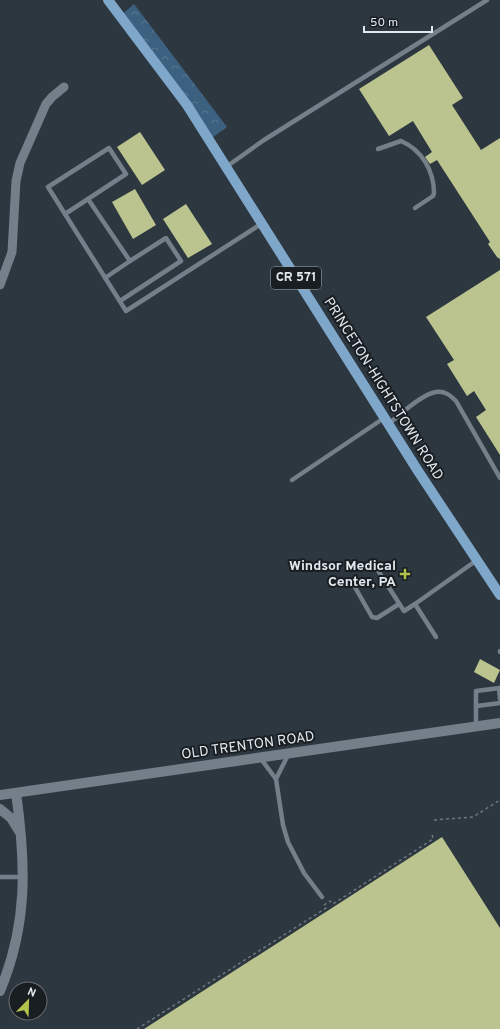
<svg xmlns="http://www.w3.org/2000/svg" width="500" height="1029" font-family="Overpass,sans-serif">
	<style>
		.forest { fill: url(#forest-crowns) }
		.building { fill: #bbc48e }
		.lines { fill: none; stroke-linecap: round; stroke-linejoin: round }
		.path { stroke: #6f7880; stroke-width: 1.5; stroke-dasharray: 3 3; stroke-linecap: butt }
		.lane { stroke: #747f8a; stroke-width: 4.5 }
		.street { stroke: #747f8a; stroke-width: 9 }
		.secondary { stroke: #747f8a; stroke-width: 10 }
		.primary { stroke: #7fa7ca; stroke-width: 10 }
		.poi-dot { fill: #b3c24b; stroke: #191e22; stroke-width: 1.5 }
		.labels { text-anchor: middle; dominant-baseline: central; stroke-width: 4; stroke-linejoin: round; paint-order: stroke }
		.shield { fill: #191e22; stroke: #a5abb1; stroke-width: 1 }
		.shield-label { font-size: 13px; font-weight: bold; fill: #e1e8ee }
		.street-label { font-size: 14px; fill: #e1e8ee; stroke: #191e22 }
		.poi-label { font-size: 14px; font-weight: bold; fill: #e1e8ee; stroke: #191e22; text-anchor: end }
	</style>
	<defs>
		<pattern id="forest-crowns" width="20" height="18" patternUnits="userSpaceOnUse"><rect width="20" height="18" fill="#3c607f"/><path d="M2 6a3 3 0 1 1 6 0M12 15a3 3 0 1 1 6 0" fill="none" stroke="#587791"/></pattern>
	</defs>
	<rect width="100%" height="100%" fill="#2d3740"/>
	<polygon class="forest" points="134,4 227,127 209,140 120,16"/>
	<g class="building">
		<polygon points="429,45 463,98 452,105 481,150 500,138 500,259 497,257 488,244 490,242 437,160 430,164 425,157 432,152 413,121 389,136 359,89"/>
		<polygon points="140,132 165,170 142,185 117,147"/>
		<polygon points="135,189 156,225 133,239 112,202"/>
		<polygon points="186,204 212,244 188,258 163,219"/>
		<polygon points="500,270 500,455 476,417 486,410 474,391 467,396 447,364 454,360 426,317"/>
		<polygon points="480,659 500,670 494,683 474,672"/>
		<polygon points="442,837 500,928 500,1029 144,1029"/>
	</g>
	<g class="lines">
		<g class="path">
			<polyline points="434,820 473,817 500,800"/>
			<polyline points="137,1029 326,908 324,905 330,901 333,904 433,839 432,834"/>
		</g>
		<g class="lane">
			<path d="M378,149L401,141C422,150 434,171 434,193L433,196L415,208"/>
			<polyline points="226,167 264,140 487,0"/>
			<polyline points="65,214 88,199"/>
			<polyline points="105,278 130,261"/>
			<path d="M120,301L181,261L166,238L130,261L88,199L126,174L109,148L48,187C74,228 100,270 126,311L261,224"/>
			<path d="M388,424C400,415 422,394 436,392C445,391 450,395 456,401L500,478"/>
			<polyline points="292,480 384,418"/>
			<polyline points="377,569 404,611 415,604"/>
			<polyline points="352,582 372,617 377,618 399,604"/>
			<polyline points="436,637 415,604 477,560"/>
			<polyline points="500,651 500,652"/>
			<polyline points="499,688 500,699"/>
			<polyline points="477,706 500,703"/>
			<polyline points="476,727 476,691 500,688"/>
			<polyline points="261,759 276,779 283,825 288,842 304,873 322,897"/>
			<polyline points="276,779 288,755"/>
			<polyline points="0,877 23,877"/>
		</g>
		<polyline class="street" points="0,285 12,252 16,181 20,163 46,104 52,97 64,87"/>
		<g class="secondary">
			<polyline points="0,795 500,723"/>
			<polyline points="0,809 11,818 19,831"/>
			<path d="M0,991C28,924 26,864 16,793"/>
		</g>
		<polyline class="primary" points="108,0 187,105 418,471 500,595"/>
	</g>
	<path class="poi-dot" d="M403 568h4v4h4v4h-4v4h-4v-4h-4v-4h4z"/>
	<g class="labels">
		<rect class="shield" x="271" y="267" width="50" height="22" rx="3"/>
		<g class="shield-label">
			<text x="296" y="278">CR 571</text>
		</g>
		<g class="street-label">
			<text transform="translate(383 389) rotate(58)">PRINCETON-HIGHTSTOWN ROAD</text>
			<text transform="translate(248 746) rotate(-8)">OLD TRENTON ROAD</text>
		</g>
		<g class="poi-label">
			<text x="396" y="566">Windsor Medical<tspan x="396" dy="16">Center, PA</tspan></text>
		</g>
	</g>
	<g transform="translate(28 1001) rotate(23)"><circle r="19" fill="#191e22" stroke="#696f74"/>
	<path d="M0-3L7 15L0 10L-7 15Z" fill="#b3c24b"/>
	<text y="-6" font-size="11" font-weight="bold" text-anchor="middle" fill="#e1e8ee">N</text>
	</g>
	<path d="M364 26v6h68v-6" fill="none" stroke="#e1e8ee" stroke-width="2"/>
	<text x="370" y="26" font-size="12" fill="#e1e8ee" stroke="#191e22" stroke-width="3" paint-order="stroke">50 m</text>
</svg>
